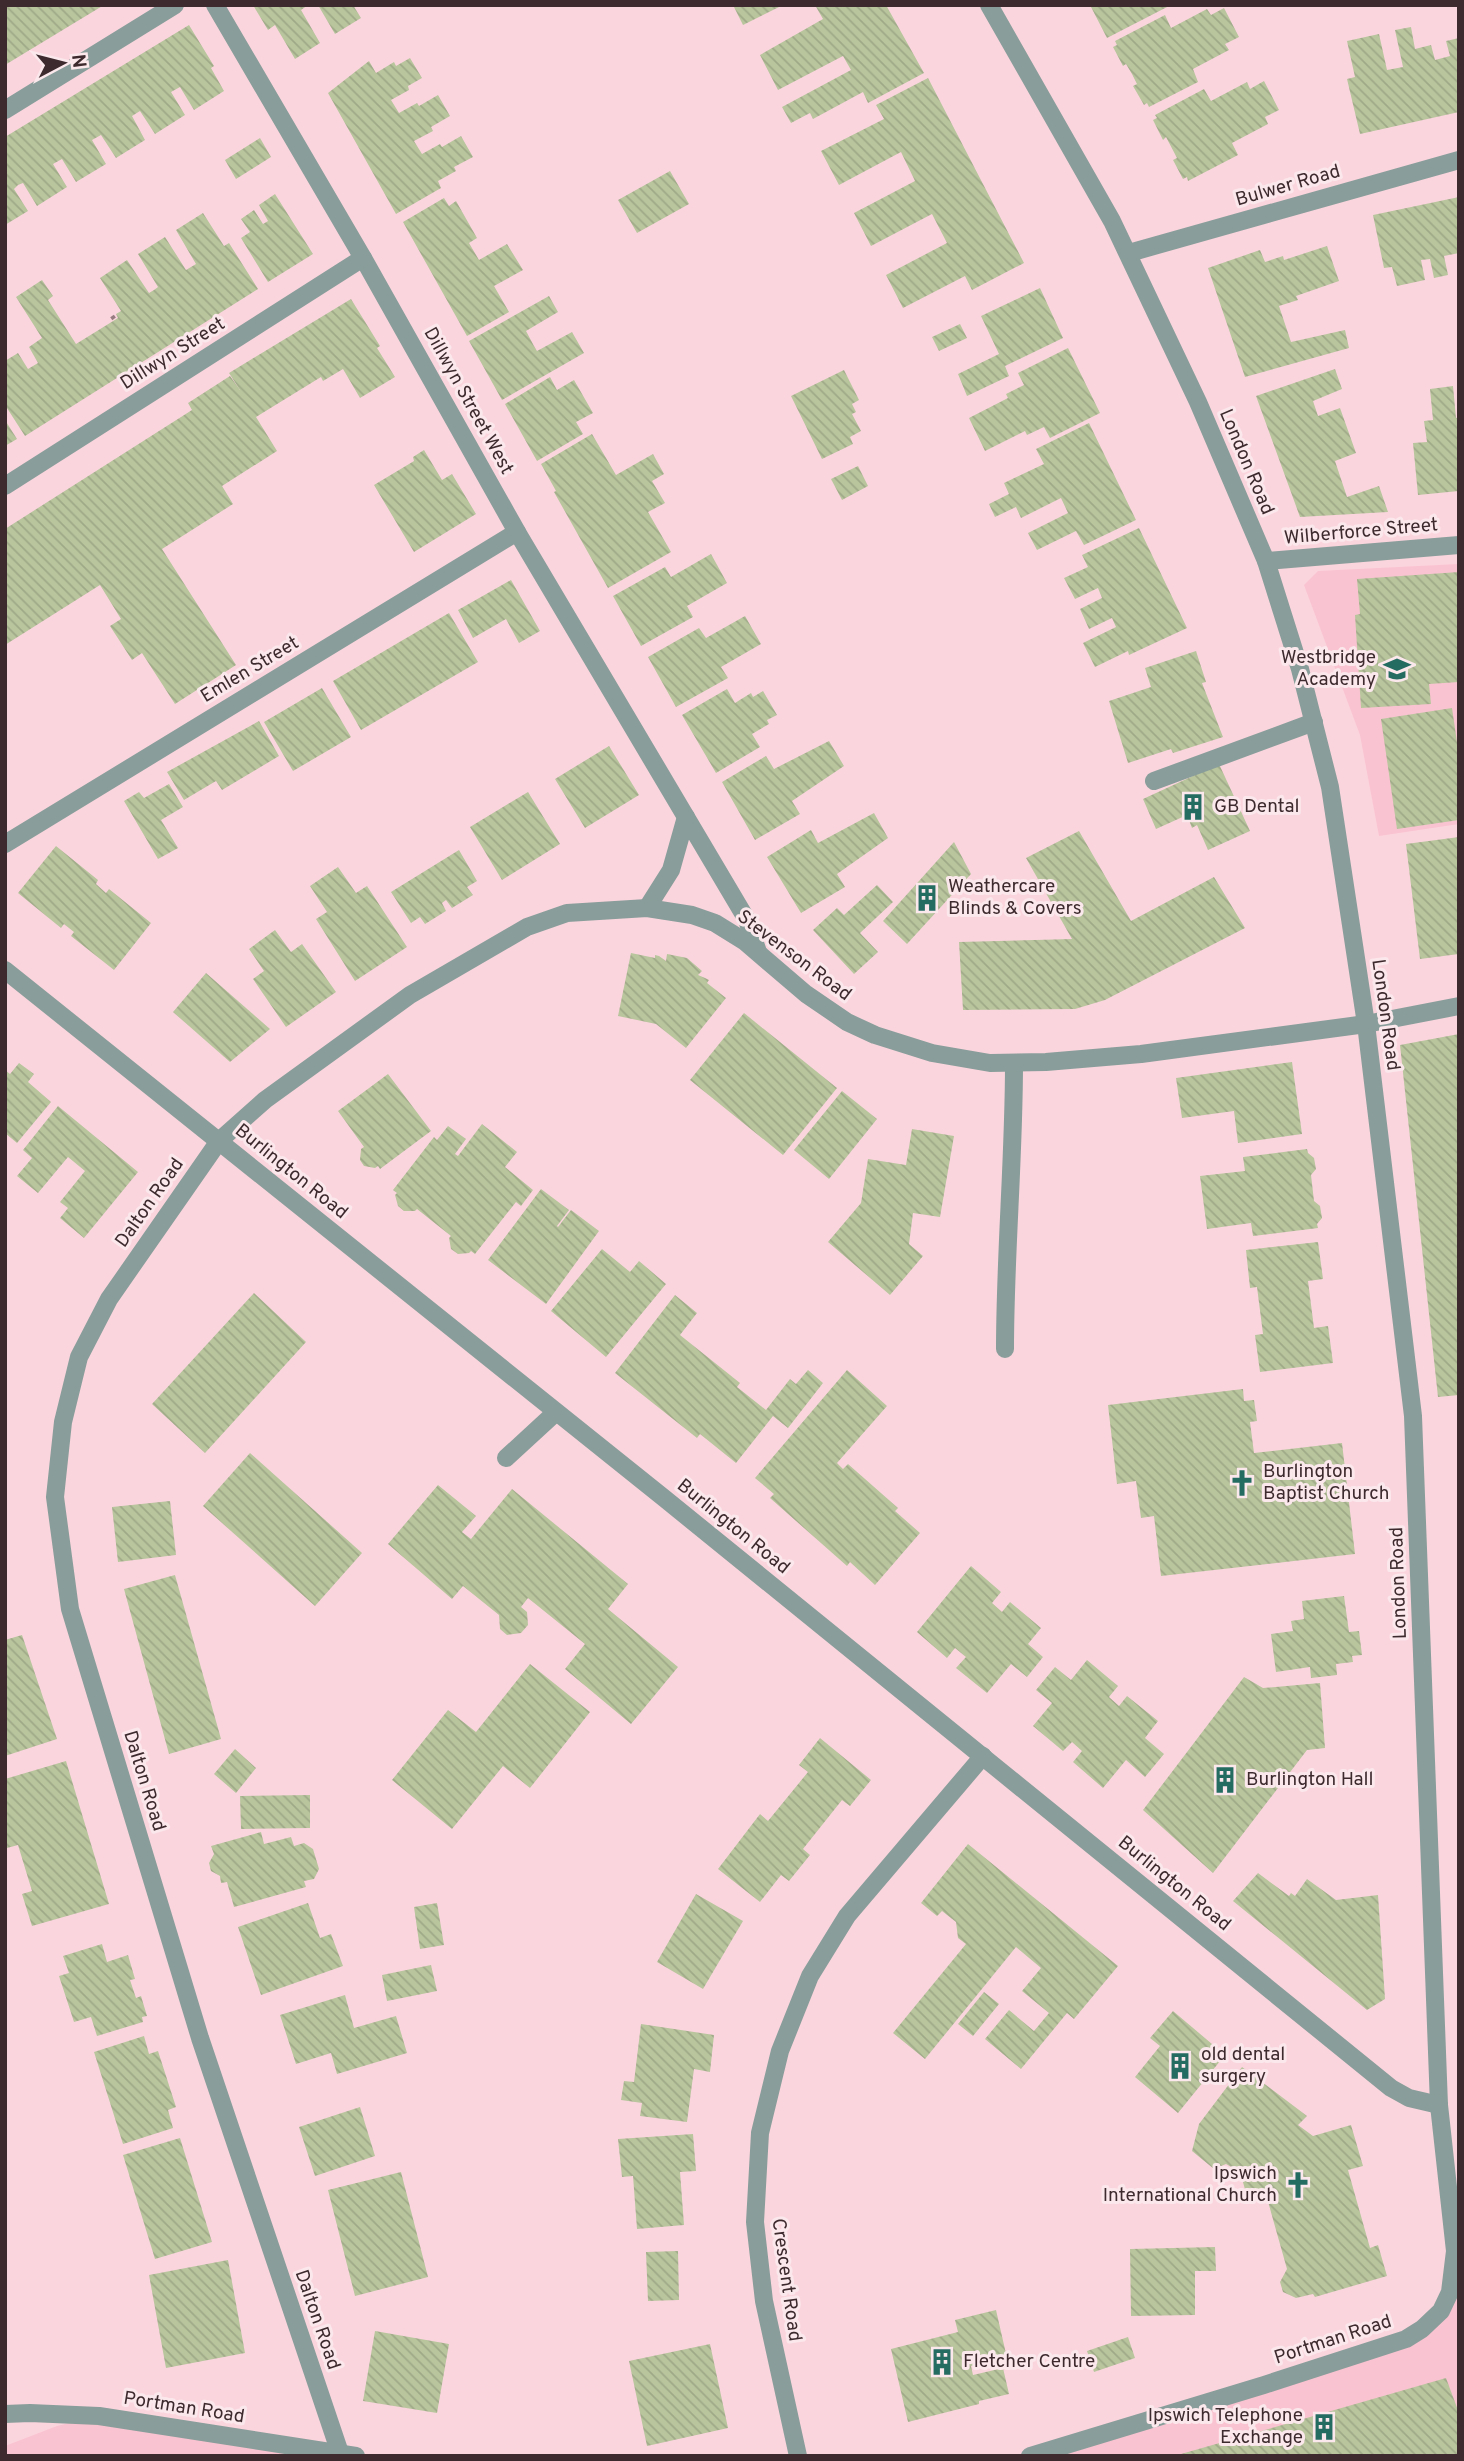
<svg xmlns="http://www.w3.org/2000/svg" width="1464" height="2461" font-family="Overpass,sans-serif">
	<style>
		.built { fill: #fac3d1 }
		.building { fill: url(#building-back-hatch) }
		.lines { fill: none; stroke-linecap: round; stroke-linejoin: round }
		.path { stroke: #977c82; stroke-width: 4.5; stroke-dasharray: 3.5 5; stroke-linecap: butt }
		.service { stroke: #899e9a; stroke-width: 18 }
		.minor { stroke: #899e9a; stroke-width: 18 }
		.labels { text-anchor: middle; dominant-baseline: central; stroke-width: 6; stroke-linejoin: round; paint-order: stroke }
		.street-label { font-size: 19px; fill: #3c2a2e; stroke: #fbe8ec }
		.poi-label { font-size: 19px; fill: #3c2a2e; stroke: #fbe8ec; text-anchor: start }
	</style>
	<defs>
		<pattern id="building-back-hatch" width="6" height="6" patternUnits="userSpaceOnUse" patternTransform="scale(1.75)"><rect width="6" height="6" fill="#b8c59d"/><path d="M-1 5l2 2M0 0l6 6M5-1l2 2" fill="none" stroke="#9fa988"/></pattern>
	</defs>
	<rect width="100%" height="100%" fill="#fbd5de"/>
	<g class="built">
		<polygon points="1459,564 1459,824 1379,836 1360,735 1304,585 1318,571"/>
		<polygon points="1459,2279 1459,2456 1030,2456 1406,2339"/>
		<polygon points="99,2416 320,2456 5,2456 5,2446 57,2426"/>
	</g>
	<g class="building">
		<polygon points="5,5 104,5 5,65"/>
		<polygon points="253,5 308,5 301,10 320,43 295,59 275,25 268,30"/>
		<polygon points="318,5 353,5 361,18 335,34"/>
		<polygon points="733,5 783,5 743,25"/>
		<polygon points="815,5 886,5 924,73 868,103 863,92 813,119 810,113 791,123 782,107 851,70 843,56 778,90 760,55 823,19"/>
		<polygon points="1090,5 1171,5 1107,38"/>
		<polygon points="1224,8 1239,37 1225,44 1229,50 1193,69 1198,82 1149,107 1147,103 1144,105 1133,86 1137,84 1132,74 1126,64 1123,66 1113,47 1117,45 1115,41 1165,15 1171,28 1207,9 1211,15"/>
		<polygon points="189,25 214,66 211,68 224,91 194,110 180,87 171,92 185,115 155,134 140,111 132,116 145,140 116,158 101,135 92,140 106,164 76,182 62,159 53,164 67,187 37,206 23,183 18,185 14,189 28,211 5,225 5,137"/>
		<polygon points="1411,27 1415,49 1431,45 1435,60 1450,56 1446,41 1459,38 1459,112 1360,134 1347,79 1355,77 1347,41 1379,34 1387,70 1403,67 1395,30"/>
		<polygon points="410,58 422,78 408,86 409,90 391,100 399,113 417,103 419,106 438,95 450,116 431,127 433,131 414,141 422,154 440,144 442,147 461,136 473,157 454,167 456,171 438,181 441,188 396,214 328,93 369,61 376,73 394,62 396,66"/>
		<polygon points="928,78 1024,263 972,290 965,276 903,308 886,275 947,243 932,214 871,246 854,213 915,181 901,152 839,185 821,151 884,119 876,105"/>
		<polygon points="1264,81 1279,110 1265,117 1268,124 1232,143 1238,155 1188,181 1187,177 1183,179 1173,160 1177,158 1166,137 1163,140 1153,120 1157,118 1155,115 1204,89 1211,101 1247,82 1250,89"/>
		<polygon points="260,138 271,157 236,179 225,160"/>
		<polygon points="670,171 689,204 637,233 618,200"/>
		<polygon points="275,194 313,254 268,282 241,238 250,232 241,219 254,210 263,224 268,221 259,205"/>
		<polygon points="1459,197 1459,253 1444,256 1448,275 1434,278 1430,259 1421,260 1425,280 1397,286 1392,267 1384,268 1373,215"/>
		<polygon points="444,198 449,206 456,201 477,238 469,243 479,260 507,244 523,270 494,286 509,312 467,336 403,222"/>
		<polygon points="203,213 224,246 229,243 258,289 25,436 5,405 5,361 18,353 28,369 38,363 29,347 42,338 16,297 42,280 53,296 48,300 76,344 118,318 116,314 121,311 100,278 127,260 149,293 154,290 158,287 138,254 165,237 186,270 196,264 176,230"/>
		<polygon points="1327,246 1339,281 1296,296 1298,300 1279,306 1291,342 1345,330 1349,348 1245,377 1208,268 1260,250 1265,262 1283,256 1284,260"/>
		<polygon points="1040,288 1063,338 1005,366 1009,376 967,396 958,374 999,354 981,316"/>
		<polygon points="549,296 558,312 526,331 534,346 537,351 572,332 584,353 502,400 469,341"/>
		<polygon points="351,299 380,346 377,348 395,377 360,398 343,369 323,381 321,377 256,417 277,451 222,486 233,504 162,549 236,665 175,704 142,653 132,660 110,626 121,619 100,585 5,645 5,529 192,410 188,403 230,376 240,390 229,373"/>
		<polygon points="960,324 967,338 939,351 932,337"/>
		<polygon points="1068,348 1100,413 1050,438 1044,427 1027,435 1025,431 985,451 969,418 1008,398 1006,394 1024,385 1018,373"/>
		<polygon points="1335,369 1342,389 1313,401 1318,416 1340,408 1356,453 1335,461 1347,497 1379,486 1388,512 1300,517 1256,396"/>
		<polygon points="844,370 859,400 852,404 856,412 852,414 861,431 850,437 853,444 822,459 791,396"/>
		<polygon points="550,377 557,390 574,380 593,413 576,422 583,434 537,461 505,404"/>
		<polygon points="1453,386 1456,418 1459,417 1459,491 1418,495 1413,443 1427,442 1424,421 1433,420 1430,389"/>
		<polygon points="5,420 17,439 5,446"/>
		<polygon points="1089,423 1136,520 1084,545 1076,531 1037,550 1028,533 1068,513 1061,498 1021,518 1016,507 995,517 989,504 1009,494 1004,483 1044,464 1036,449"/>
		<polygon points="592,434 616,475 653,454 664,474 652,481 665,503 648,512 671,552 608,588 554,492 556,491 541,464"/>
		<polygon points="424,450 442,480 452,474 476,514 414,552 374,485 414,461 413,457"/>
		<polygon points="858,466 868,486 842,500 831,479"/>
		<polygon points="1139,528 1187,628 1129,655 1128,651 1095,667 1083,643 1116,627 1112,618 1089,629 1080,609 1102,598 1098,588 1075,599 1064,578 1088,567 1082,555"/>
		<polygon points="711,554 727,583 687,606 693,617 641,646 613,596 665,567 671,577"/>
		<polygon points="1459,572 1459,682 1429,684 1431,704 1361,708 1355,615 1360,614 1357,579"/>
		<polygon points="511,580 540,631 519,643 506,619 473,638 458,610"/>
		<polygon points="449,613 478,662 361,730 333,681"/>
		<polygon points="745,616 761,644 721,667 728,678 676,707 648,657 699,628 706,638"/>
		<polygon points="1196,651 1206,682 1202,683 1223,737 1173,753 1171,749 1128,763 1109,701 1151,687 1145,668"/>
		<polygon points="322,688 351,737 293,771 264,722"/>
		<polygon points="727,689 735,703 751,693 753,697 763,691 777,715 767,720 769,724 752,734 760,747 716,773 682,715"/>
		<polygon points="1452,708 1459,756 1459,820 1397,829 1381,719"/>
		<polygon points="259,721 279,756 222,790 216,781 184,800 167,772"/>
		<polygon points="829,741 844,766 792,801 800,814 755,840 722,782 766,756 774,769"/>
		<polygon points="609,746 639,795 585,828 555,779"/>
		<polygon points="1219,764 1250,831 1208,850 1197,825 1192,828 1187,815 1156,829 1143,799"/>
		<polygon points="169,784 183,807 161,820 178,848 158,859 124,801 139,792 144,798"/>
		<polygon points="528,792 560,844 502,880 470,827"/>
		<polygon points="874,813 888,838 837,874 845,887 801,913 767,857 811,830 818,843"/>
		<polygon points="1079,831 1131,921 1214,877 1245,928 1105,1000 1075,1009 963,1010 959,942 1072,939 1026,858"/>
		<polygon points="1459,837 1459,954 1420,959 1406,844"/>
		<polygon points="954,842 971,874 907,944 883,921"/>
		<polygon points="56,846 98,880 96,884 106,893 109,889 151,923 114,970 71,936 74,932 64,924 61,928 18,893"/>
		<polygon points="459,850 477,881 467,887 473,895 452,908 446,900 442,903 446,911 425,924 420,917 411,923 391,892"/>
		<polygon points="338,867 356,893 367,886 407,947 355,981 316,919 327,912 310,886"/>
		<polygon points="877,885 893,902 860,933 878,952 854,974 813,930 837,908 844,915"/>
		<polygon points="275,930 291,952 302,944 336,992 286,1027 253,979 264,971 249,949"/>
		<polygon points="631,953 655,958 655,955 659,956 666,961 667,954 687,958 702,971 698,975 705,978 709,980 707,983 726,998 686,1048 656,1024 618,1016"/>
		<polygon points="206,973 270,1029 230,1062 173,1012"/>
		<polygon points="744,1013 837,1088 783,1155 690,1080"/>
		<polygon points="1459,1034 1459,1395 1438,1397 1400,1045"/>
		<polygon points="1292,1062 1302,1134 1238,1143 1234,1111 1182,1118 1176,1078"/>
		<polygon points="19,1063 34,1074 28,1082 51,1102 17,1143 5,1133 5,1070 10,1074"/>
		<polygon points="388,1074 431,1131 380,1169 378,1166 375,1168 364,1166 360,1160 361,1149 364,1147 338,1111"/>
		<polygon points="842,1091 877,1119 829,1179 794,1150"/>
		<polygon points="58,1106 138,1172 84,1238 60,1218 68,1208 60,1202 85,1171 68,1157 38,1193 17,1176 32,1158 23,1150"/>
		<polygon points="482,1124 517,1152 505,1167 533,1190 521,1206 516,1202 475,1254 471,1251 469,1253 458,1254 451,1249 449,1238 451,1236 417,1209 415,1211 404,1211 398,1206 395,1195 397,1193 393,1190 434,1137 437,1140 448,1126 466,1139 455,1154 458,1156"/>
		<polygon points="912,1129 954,1136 940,1217 913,1213 909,1244 923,1256 890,1295 828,1242 861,1203 868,1159 906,1165"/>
		<polygon points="1307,1149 1308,1153 1314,1158 1316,1169 1311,1175 1314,1201 1320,1206 1322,1218 1317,1224 1318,1228 1253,1236 1251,1223 1207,1229 1200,1176 1245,1171 1243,1157"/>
		<polygon points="541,1189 569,1210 557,1226 558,1227 571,1210 599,1231 546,1304 488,1260"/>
		<polygon points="1318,1242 1323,1279 1308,1281 1314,1328 1328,1326 1333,1363 1260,1372 1255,1335 1263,1334 1257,1287 1250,1288 1246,1250"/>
		<polygon points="602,1249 630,1272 639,1261 666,1284 606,1357 551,1311"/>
		<polygon points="254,1293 306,1342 205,1453 152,1404"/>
		<polygon points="675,1295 697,1313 680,1335 740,1383 737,1387 766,1410 790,1379 796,1384 808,1370 823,1383 788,1428 773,1416 736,1463 700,1434 697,1438 615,1373"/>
		<polygon points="847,1370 887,1406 837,1463 843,1469 848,1464 898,1508 895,1511 920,1533 875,1585 850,1562 847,1566 770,1498 774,1494 755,1478"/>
		<polygon points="1243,1389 1244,1401 1254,1400 1257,1421 1250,1422 1254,1453 1342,1443 1355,1554 1161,1576 1154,1516 1141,1518 1136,1481 1117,1484 1108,1405"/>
		<polygon points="250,1453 362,1553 315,1606 203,1506"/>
		<polygon points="438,1485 476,1516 462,1532 471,1539 512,1489 628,1584 608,1609 678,1667 631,1724 565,1669 585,1644 528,1598 521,1607 527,1612 528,1625 521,1633 507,1635 500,1629 499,1615 463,1586 452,1599 388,1544"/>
		<polygon points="170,1501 176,1555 118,1562 112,1507"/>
		<polygon points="971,1566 1001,1592 992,1603 1002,1612 1010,1602 1041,1628 1028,1644 1043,1657 1027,1677 1011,1664 987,1693 956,1668 966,1657 955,1648 947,1658 917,1632"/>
		<polygon points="175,1575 221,1739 169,1754 124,1589"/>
		<polygon points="1344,1596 1349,1632 1359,1631 1362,1655 1352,1656 1353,1662 1336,1664 1337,1675 1311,1678 1310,1667 1276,1672 1271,1634 1293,1631 1291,1621 1304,1619 1302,1601"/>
		<polygon points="22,1635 57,1739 5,1756 5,1640"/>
		<polygon points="1087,1660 1118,1686 1109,1697 1119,1706 1127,1696 1158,1721 1145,1738 1164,1754 1145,1777 1126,1760 1103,1788 1073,1762 1082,1751 1072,1742 1063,1751 1033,1726 1052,1703 1036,1690 1055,1667 1071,1680"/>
		<polygon points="530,1664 590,1712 530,1788 503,1766 452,1829 392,1780 448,1710 476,1732"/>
		<polygon points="1244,1677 1263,1688 1320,1683 1325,1748 1307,1750 1213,1873 1143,1810"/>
		<polygon points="820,1738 871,1780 850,1806 842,1800 803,1849 810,1855 789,1881 781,1875 760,1902 718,1869 760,1814 768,1821 808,1772 799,1765"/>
		<polygon points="235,1749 256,1768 236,1793 214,1774"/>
		<polygon points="66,1761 109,1904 32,1926 22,1894 32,1891 18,1845 7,1848 5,1841 5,1779"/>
		<polygon points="310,1795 310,1828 241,1829 240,1796"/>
		<polygon points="261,1832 264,1844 291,1837 294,1846 304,1843 313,1849 319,1869 314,1879 304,1881 306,1887 234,1907 227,1882 221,1883 220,1876 211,1871 209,1863 214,1854 211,1846"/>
		<polygon points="968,1844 1118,1966 1074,2019 1067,2013 1021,2069 985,2039 1009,2010 1034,2031 1049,2013 1022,1991 1041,1968 1016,1947 925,2059 893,2033 966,1944 958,1938 956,1922 942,1911 937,1916 921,1903"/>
		<polygon points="1258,1873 1289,1896 1291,1893 1295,1896 1307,1879 1336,1900 1378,1895 1385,1999 1367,2010 1233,1901"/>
		<polygon points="696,1894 743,1921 703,1989 657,1962"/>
		<polygon points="308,1903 320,1938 331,1934 343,1966 261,1995 238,1927"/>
		<polygon points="437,1903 444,1945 420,1949 414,1907"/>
		<polygon points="102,1944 107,1962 128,1955 135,1979 130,1980 136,1998 141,1996 147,2016 142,2017 143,2022 97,2036 91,2017 74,2022 59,1976 69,1973 63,1956"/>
		<polygon points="431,1965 437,1991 387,2001 382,1975"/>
		<polygon points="984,1992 999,2004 973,2036 958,2024"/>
		<polygon points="345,1995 354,2028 396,2016 407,2053 337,2074 331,2053 296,2064 280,2015"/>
		<polygon points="1173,2011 1225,2055 1178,2113 1135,2077 1160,2046 1150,2038"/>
		<polygon points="641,2024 714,2035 710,2072 694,2069 687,2122 640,2116 642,2103 621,2100 624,2081 634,2082"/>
		<polygon points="144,2036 149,2054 158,2051 176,2107 168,2110 173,2128 123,2144 94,2052"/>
		<polygon points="1242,2067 1307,2116 1298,2125 1313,2136 1351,2125 1363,2166 1348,2170 1370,2248 1378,2245 1387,2276 1315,2297 1313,2294 1296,2298 1283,2292 1280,2282 1287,2269 1267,2198 1249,2203 1240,2172 1226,2164 1214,2169 1192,2151 1199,2124"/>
		<polygon points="360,2107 375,2156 315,2176 299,2127"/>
		<polygon points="693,2134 696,2171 680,2172 684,2225 637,2229 633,2176 622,2177 618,2139"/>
		<polygon points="180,2138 212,2242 155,2259 123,2155"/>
		<polygon points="401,2172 428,2277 355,2296 328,2190"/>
		<polygon points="1215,2247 1216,2271 1195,2271 1195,2315 1131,2316 1130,2249"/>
		<polygon points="678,2251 679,2300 648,2301 646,2252"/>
		<polygon points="228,2260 245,2353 166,2368 149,2275"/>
		<polygon points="996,2310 1007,2358 971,2366 973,2375 1003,2368 1009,2394 979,2401 979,2404 908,2422 891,2349 958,2332 955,2320"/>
		<polygon points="375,2331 449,2344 437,2413 363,2401"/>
		<polygon points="1128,2337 1135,2358 1094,2372 1087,2351"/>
		<polygon points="710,2344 728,2428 647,2446 629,2361"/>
		<polygon points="1446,2378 1459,2413 1459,2456 1174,2456"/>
	</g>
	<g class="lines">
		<polyline class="path" points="112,316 115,320"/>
		<g class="service">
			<polyline points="1154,781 1314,722"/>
			<path d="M1005,1349C1005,1254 1014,1159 1014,1064"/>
			<polyline points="506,1458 555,1413"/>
		</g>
		<g class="minor">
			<polyline points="215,5 363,258 517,532 747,920 758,952"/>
			<polyline points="989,5 1112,221 1198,402 1266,561 1300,669 1330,787 1366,1024 1413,1416 1439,2105 1455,2251 1450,2292 1441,2311 1422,2329 1406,2339 1264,2385 1030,2456"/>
			<polyline points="5,110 175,5"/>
			<polyline points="1129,253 1459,160"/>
			<polyline points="5,486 363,258"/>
			<polyline points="1266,561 1459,545"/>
			<polyline points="5,844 517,532"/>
			<polyline points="647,908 671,870 686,817"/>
			<polyline points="5,970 664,1498 1391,2088 1409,2098 1439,2105"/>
			<polyline points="5,2414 30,2413 99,2416 356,2456"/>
			<polyline points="340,2453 200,2038 70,1609 55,1497 63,1422 79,1357 109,1299 219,1141 265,1100 410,995 527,927 567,913 647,908 692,915 715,923 744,941 806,994 847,1022 875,1035 932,1053 990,1063 1046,1062 1141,1054 1366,1024 1459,1006"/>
			<polyline points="798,2456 764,2301 755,2222 760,2133 780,2051 810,1976 847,1916 983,1756"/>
		</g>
	</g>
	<defs>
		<symbol id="school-bare" viewBox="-9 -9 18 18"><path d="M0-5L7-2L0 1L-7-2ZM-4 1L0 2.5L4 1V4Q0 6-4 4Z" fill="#246b61" stroke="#fbe8ec" stroke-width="2.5" paint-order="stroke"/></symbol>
		<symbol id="building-bare" viewBox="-9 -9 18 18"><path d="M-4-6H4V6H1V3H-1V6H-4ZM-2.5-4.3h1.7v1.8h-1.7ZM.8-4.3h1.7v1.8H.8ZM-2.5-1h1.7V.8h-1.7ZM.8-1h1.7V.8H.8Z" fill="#246b61" stroke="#fbe8ec" stroke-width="2.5" paint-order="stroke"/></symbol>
		<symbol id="church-bare" viewBox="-9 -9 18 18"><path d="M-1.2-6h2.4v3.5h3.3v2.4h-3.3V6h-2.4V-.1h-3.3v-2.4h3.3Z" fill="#246b61" stroke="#fbe8ec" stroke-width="2.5" paint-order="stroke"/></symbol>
	</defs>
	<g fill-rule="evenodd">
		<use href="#school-bare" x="1378" y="650" width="38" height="38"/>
		<use href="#building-bare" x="1174" y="788" width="38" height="38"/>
		<use href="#building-bare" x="908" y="879" width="38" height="38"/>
		<use href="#church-bare" x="1223" y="1464" width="38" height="38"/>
		<use href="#building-bare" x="1206" y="1761" width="38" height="38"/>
		<use href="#building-bare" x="1161" y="2047" width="38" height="38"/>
		<use href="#church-bare" x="1279" y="2166" width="38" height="38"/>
		<use href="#building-bare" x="923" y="2343" width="38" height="38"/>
		<use href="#building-bare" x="1305" y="2408" width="38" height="38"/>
	</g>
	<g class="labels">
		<g class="street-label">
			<text transform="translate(1288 186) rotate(-16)">Bulwer Road</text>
			<text transform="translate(173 354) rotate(-32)">Dillwyn Street</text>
			<text transform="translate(468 401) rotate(61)">Dillwyn Street West</text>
			<text transform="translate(1246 462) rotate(67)">London Road</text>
			<text transform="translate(1361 532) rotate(-5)">Wilberforce Street</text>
			<text transform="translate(250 670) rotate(-31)">Emlen Street</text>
			<text transform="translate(794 956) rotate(37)">Stevenson Road</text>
			<text transform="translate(1385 1015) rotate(82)">London Road</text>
			<text transform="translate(291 1172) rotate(39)">Burlington Road</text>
			<text transform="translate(150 1203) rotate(-55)">Dalton Road</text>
			<text transform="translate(733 1527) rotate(39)">Burlington Road</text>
			<text transform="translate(1399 1583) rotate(-92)">London Road</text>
			<text transform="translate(144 1781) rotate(73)">Dalton Road</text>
			<text transform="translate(1174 1884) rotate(39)">Burlington Road</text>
			<text transform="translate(786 2280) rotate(82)">Crescent Road</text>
			<text transform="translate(317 2320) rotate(71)">Dalton Road</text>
			<text transform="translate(1333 2340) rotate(-18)">Portman Road</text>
			<text transform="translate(184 2408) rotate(9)">Portman Road</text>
		</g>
		<g class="poi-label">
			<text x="1376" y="658" text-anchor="end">Westbridge<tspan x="1376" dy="22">Academy</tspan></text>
			<text x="1214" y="807">GB Dental</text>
			<text x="948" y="887">Weathercare<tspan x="948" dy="22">Blinds &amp; Covers</tspan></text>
			<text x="1263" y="1472">Burlington<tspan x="1263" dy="22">Baptist Church</tspan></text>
			<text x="1246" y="1780">Burlington Hall</text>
			<text x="1201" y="2055">old dental<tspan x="1201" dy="22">surgery</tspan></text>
			<text x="1277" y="2174" text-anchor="end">Ipswich<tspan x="1277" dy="22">International Church</tspan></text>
			<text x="963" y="2362">Fletcher Centre</text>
			<text x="1303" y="2416" text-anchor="end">Ipswich Telephone<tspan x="1303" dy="22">Exchange</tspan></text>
		</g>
	</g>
	<rect width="1464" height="2461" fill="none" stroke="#3c2a2e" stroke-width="14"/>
	<g transform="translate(63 63) rotate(83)" stroke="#fbe8ec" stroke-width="5" paint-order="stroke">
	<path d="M0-5L12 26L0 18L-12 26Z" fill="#3c2a2e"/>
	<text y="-10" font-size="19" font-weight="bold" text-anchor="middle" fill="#3c2a2e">N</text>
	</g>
</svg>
